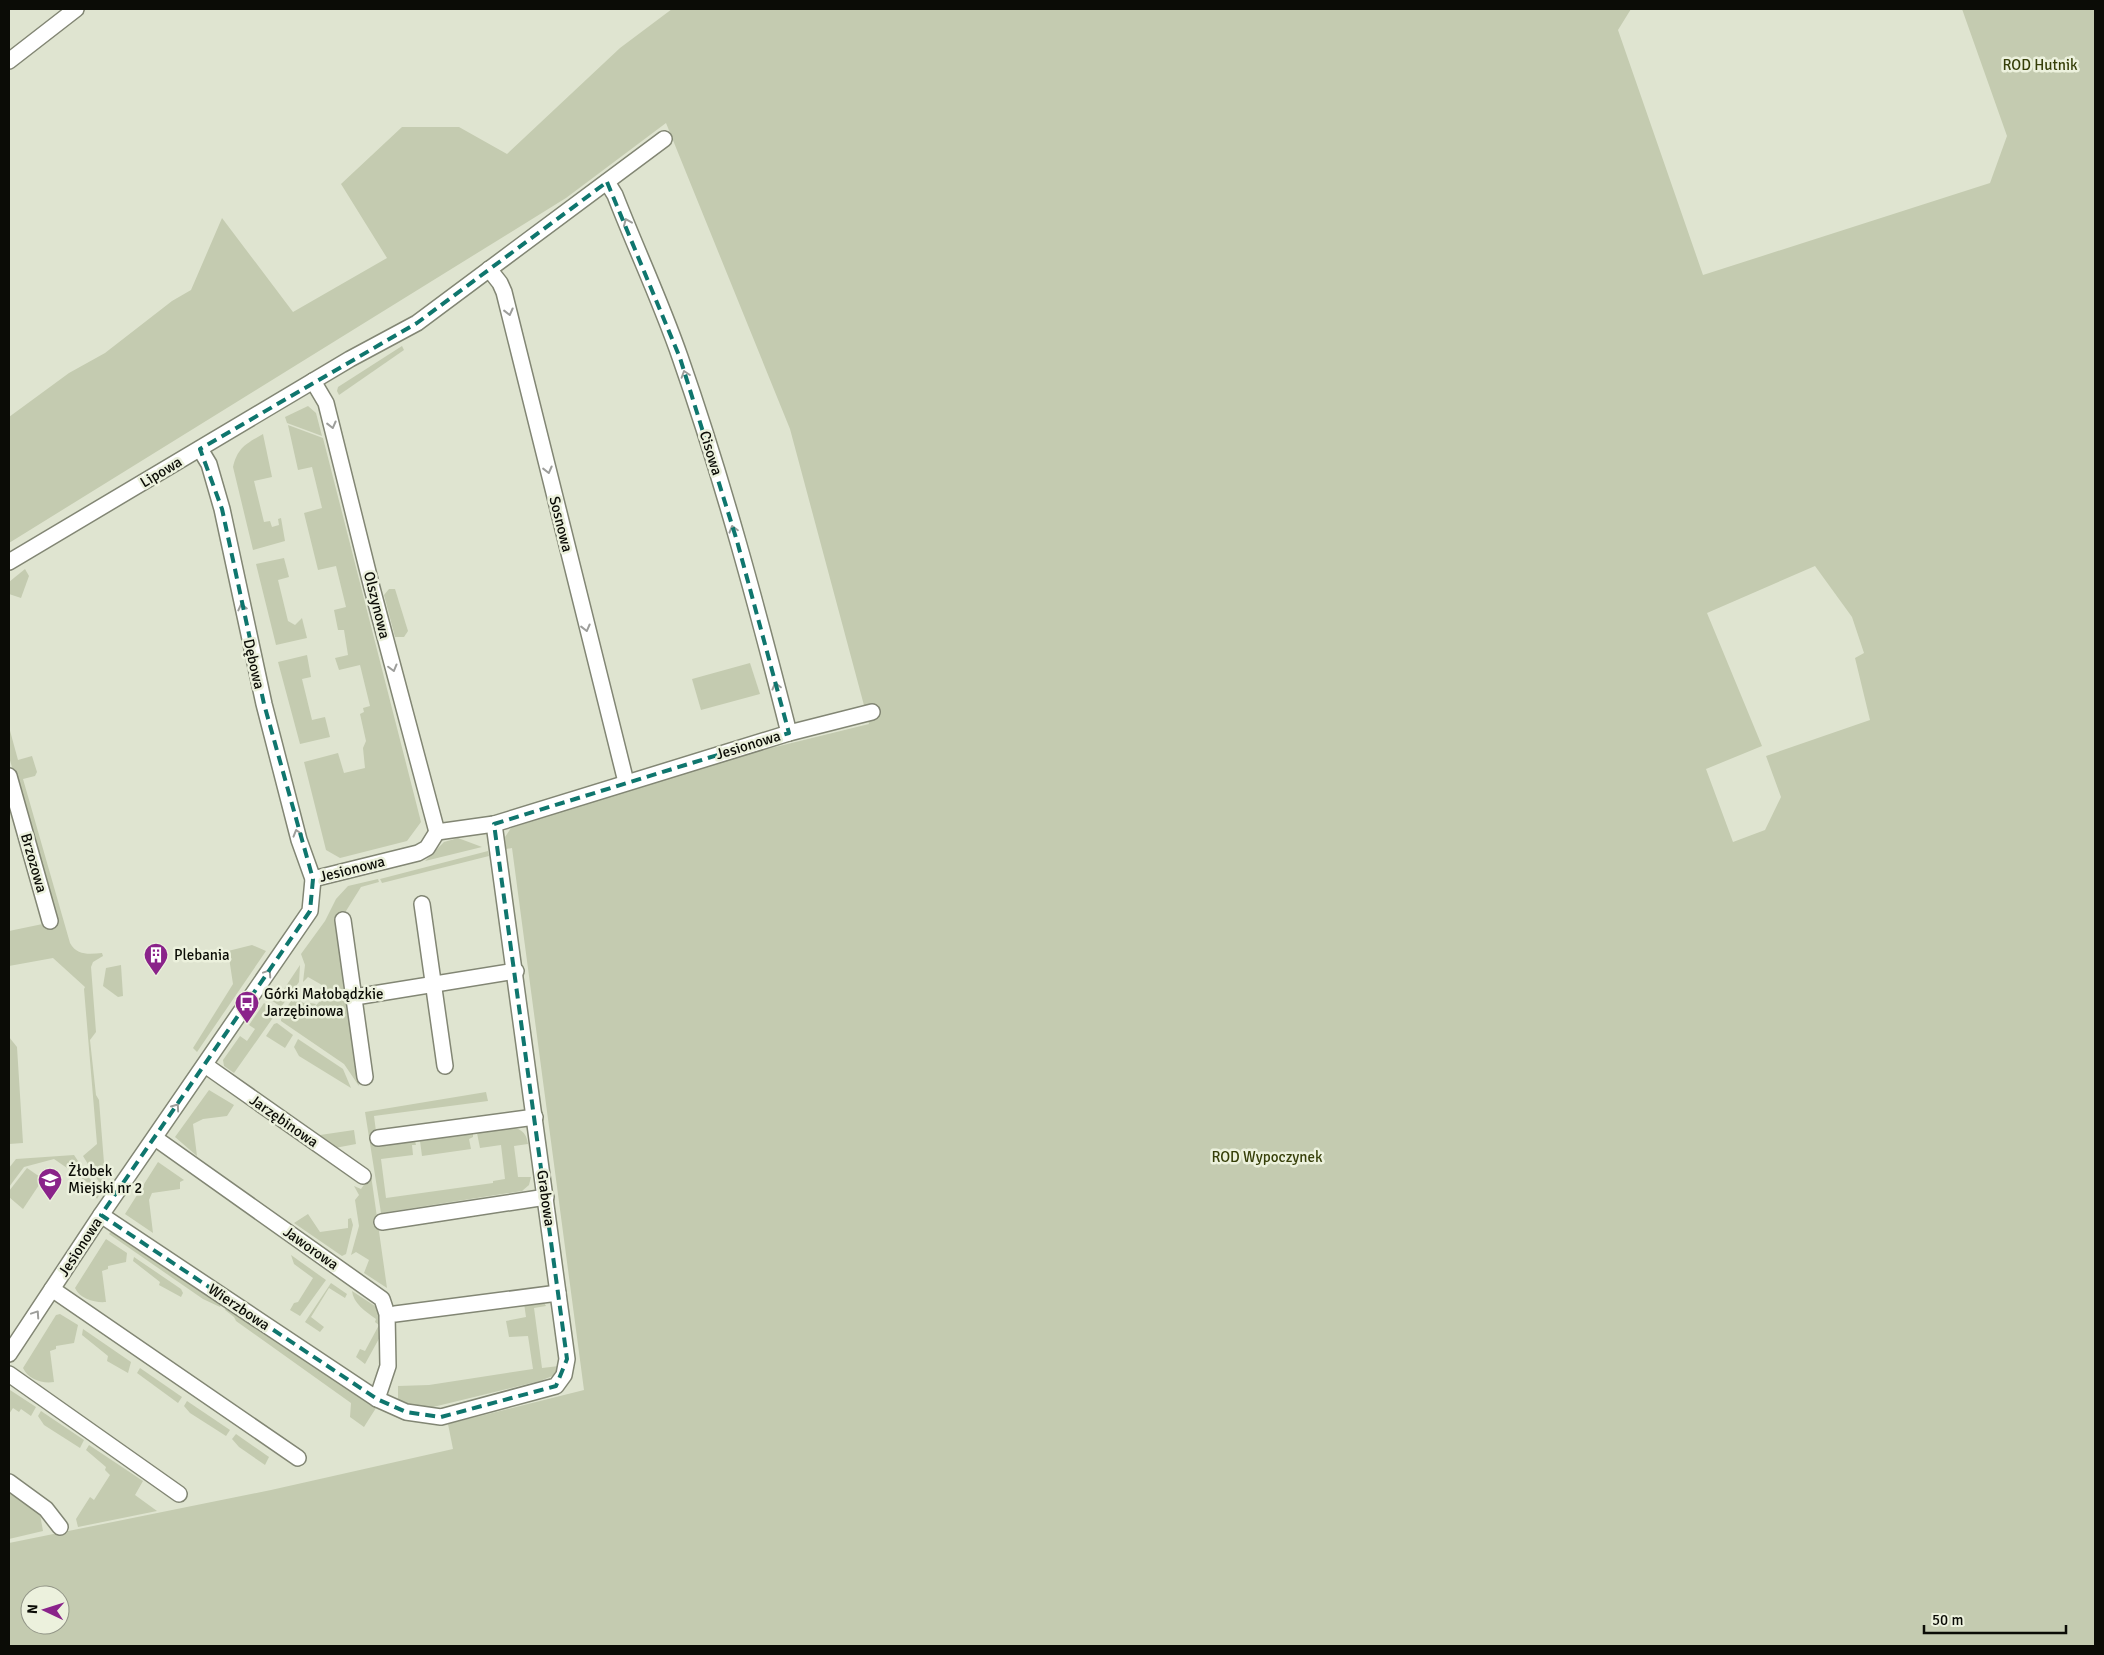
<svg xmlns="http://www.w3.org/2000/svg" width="2104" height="1655" font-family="Signika,sans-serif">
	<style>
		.green { fill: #c4cbb0; fill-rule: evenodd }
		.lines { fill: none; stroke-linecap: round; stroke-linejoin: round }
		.street-casing { stroke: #828674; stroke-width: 18 }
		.street { stroke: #fff; stroke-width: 15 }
		.oneway { stroke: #9d9e9b }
		.marked { fill: none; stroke: #0f766e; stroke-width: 4; stroke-dasharray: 10 6; stroke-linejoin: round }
		.labels { text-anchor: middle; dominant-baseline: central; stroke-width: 5; stroke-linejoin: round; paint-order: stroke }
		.park-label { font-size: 15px; fill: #363f09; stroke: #ecf1dd }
		.street-label { font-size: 15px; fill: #0b0c06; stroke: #ecf1dd }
		.poi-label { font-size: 15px; fill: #0b0c06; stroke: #ecf1dd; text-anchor: start }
	</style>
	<rect width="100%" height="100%" fill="#dfe4d0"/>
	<g class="green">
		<path d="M672,9H1631L1618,30L1703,275L1990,183L2007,136L1962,9H2095V1646H9V1543L271,1490L453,1449L448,1424L584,1390L512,848L506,849L505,837L511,828L730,758L869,724L790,429L666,123L566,198L9,543V417L69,373L105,353L172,301L191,290L222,218L293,312L387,258L341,184L402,127H459L507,154L620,48ZM1815,566L1852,617L1864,653L1855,658L1870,720L1766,756L1781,797L1765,830L1733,842L1706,769L1762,746L1707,613ZM30,1595H60V1625H30Z"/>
		<polygon points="402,346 404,350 339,395 337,391 338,387"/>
		<polygon points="308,406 316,413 322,436 287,423 285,417"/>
		<polygon points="288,425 323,438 421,822 407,841 340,858 326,850 304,762 338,753 344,773 365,768 363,748 366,741 360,714 364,712 363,708 370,706 360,665 339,670 335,658 348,655 344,630 338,630 334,610 346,607 336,566 318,570 304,513 322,508 312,467 298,470"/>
		<path d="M263,434L272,477L254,481L264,522L270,521L272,527L279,525L278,519L281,518L285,541L253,550L233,467C238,447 246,444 263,434Z"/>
		<polygon points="284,558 289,577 278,580 288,621 295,625 302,618 307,638 276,645 256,564"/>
		<polygon points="25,569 29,576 21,598 9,594 9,582"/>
		<polygon points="389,589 395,589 408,631 404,637 395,637 384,595"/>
		<polygon points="307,655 311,677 302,679 312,720 325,717 330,737 300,744 278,662"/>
		<polygon points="750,663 760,694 701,710 692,679"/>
		<path d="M9,727L18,760L32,756L37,772L35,776L23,779L70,943C77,956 90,954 102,953L103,956L93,962L91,967L96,1032L90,1040L96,1095L99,1100L106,1188L104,1190L83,1156L97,1144L84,989L85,987L53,958L9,966V931L57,921L9,757Z"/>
		<polygon points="458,838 482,847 425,861 444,842"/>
		<polygon points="488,851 489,856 382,883 380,879"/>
		<path d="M378,879L379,882L361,887L336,927L359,1086L344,1064L281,1021V1016L293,998L308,1005L310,1003L316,1004L305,1021C315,1008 321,992 340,996L344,1009L340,995L330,993L323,995L318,992L322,985L308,977L303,982L305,965L301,954L325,921L336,899L348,886Z"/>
		<polygon points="252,945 266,951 197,1052 193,1048 233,984 228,951"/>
		<polygon points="121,965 123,996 118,997 103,986 106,968"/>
		<polygon points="300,965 299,982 281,1007 264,995 269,987 280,995"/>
		<polygon points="264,1003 277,1012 234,1073 224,1066 223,1060 240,1036 247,1041 255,1029 249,1025"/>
		<polygon points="277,1023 293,1035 285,1048 266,1036 274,1024"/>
		<polygon points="9,1037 17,1047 23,1143 9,1144"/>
		<polygon points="298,1039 343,1069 351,1088 299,1056 294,1047"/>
		<polygon points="209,1090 234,1105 227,1116 203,1119 193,1124 197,1156 175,1137"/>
		<path d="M486,1092L488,1101L374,1116L378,1147L415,1141L416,1145H412L413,1155L381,1159L386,1198L493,1183V1181L505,1179L501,1145L480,1148L477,1133C495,1130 525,1118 528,1144L514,1146L518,1177H531L529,1185L522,1191L381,1213L365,1112Z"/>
		<polygon points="354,1130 356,1144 335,1148 320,1135"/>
		<polygon points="473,1134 473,1137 469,1139 471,1149 422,1156 420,1141"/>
		<polygon points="74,1155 100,1194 97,1199 86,1181 54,1159 24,1167 9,1187 9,1168 16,1159"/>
		<polygon points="158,1162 184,1180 180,1182 180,1189 152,1193 149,1200 153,1233 125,1214"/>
		<polygon points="27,1168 43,1179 23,1209 9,1197 9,1191"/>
		<polygon points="371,1175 387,1288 364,1273 369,1260 356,1252 351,1255 359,1226 355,1200 359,1195 354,1186 361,1189"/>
		<polygon points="308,1214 320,1232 348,1228 348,1219 351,1218 353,1225 346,1254 342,1256 294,1223"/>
		<polygon points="113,1229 222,1303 220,1307 203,1299 109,1234"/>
		<path d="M106,1239L127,1253L126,1262L108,1266V1269L102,1271L106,1302C95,1303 80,1299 75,1288Z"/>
		<polygon points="291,1255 326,1280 300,1316 290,1310 294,1303 298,1302 313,1278 294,1264"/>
		<polygon points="134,1257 181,1289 183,1293 181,1297 159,1285 160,1282 133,1261"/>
		<polygon points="331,1283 347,1294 345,1298 329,1288 311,1317 324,1327 320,1332 305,1322"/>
		<path d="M352,1291L381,1310V1335L365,1364L356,1357L360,1349L365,1351L379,1325L375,1322L376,1319C366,1312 353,1303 352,1291Z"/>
		<polygon points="543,1301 546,1306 534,1308 542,1368 559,1366 555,1375 540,1381 429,1408 398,1402 398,1386 429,1385 533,1369 528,1336 509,1337 506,1321 526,1317 524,1303"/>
		<polygon points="226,1307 376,1408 364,1427 350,1417 351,1403 236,1321 234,1317 225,1310"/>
		<path d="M60,1314L78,1325L74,1343L56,1346V1349L50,1351L54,1382C42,1384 28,1379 23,1368L56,1315Z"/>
		<polygon points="83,1329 131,1362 128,1373 107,1361 108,1356 82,1335"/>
		<polygon points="140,1368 182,1397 178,1403 137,1373"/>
		<polygon points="10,1390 36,1407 31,1416 21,1409 19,1412 13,1408 9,1414"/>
		<polygon points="187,1401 230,1430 226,1436 190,1413 184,1406"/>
		<polygon points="41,1411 84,1440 80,1448 44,1425 38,1416"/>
		<polygon points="236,1434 269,1457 265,1465 239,1447 232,1439"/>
		<polygon points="89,1445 143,1481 135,1495 157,1511 78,1527 76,1519 90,1497 94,1500 110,1475 105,1470 106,1467 86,1450"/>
		<polygon points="9,1492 40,1514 43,1531 9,1539"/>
	</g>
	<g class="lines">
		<defs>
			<g id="street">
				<polyline points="9,61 76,9"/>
				<path d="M607,182L615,195C636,249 661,302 680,357C723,480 757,607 789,733"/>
				<polyline points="489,269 500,283 504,292 626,782"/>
				<polyline points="313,381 326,403 372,588 437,832"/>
				<polyline points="9,562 350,359 417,323 664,139"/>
				<polyline points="9,776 50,921"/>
				<polyline points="437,832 494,824 789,733 872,712"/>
				<polyline points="313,879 418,853 427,848 437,832"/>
				<polyline points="422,904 445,1066"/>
				<polyline points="343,920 365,1077"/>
				<polyline points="355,997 516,971"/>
				<polyline points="205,1065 363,1176"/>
				<polyline points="155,1138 382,1299 387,1314 388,1366 377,1399"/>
				<polyline points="378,1138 535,1117"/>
				<polyline points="101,1215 377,1399 406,1412 441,1417 556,1386 564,1375 567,1359 494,824"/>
				<polyline points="382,1222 546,1197"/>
				<polyline points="52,1289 298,1458"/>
				<polyline points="395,1314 558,1293"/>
				<polyline points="9,1354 101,1215 310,911 313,879 299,840 264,704 222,509 209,464 200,449"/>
				<polyline points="9,1374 179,1494"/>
				<polyline points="9,1482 46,1509 60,1527"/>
			</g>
		</defs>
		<use href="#street" class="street-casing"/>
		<use href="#street" class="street"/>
	</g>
	<defs><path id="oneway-chevron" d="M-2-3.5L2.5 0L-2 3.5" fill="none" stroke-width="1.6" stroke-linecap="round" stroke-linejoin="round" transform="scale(1.25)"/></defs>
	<g class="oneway">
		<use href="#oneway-chevron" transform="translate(627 222) rotate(-113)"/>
		<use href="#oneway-chevron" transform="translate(509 312) rotate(76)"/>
		<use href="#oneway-chevron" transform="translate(685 374) rotate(-108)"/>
		<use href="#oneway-chevron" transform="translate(332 425) rotate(76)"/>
		<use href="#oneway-chevron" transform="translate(548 470) rotate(76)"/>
		<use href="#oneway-chevron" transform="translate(733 529) rotate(-106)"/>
		<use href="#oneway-chevron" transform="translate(242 607) rotate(-103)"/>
		<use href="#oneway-chevron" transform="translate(586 628) rotate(76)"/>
		<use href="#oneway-chevron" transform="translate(393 668) rotate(75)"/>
		<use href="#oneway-chevron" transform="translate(776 686) rotate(-105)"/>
		<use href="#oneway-chevron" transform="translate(297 833) rotate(-106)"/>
		<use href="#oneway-chevron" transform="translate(268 973) rotate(-56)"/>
		<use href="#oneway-chevron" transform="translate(176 1107) rotate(-55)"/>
		<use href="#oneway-chevron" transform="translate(36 1314) rotate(-56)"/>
	</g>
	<path class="marked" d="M607,182L680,358L737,541L789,733L494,824L567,1359L556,1386L441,1417L406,1412L377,1399L101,1215L310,911L313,879L264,704L222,509L200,449L417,323Z"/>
	<defs>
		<symbol id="building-pin" viewBox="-11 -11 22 30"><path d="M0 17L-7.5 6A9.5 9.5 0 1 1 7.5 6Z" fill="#8a238a" stroke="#ecf1dd"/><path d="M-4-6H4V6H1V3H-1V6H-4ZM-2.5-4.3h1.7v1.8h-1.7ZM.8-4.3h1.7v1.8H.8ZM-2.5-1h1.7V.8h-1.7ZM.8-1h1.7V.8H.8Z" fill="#fff"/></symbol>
		<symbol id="bus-pin" viewBox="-11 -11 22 30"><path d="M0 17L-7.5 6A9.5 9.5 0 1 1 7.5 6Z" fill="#8a238a" stroke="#ecf1dd"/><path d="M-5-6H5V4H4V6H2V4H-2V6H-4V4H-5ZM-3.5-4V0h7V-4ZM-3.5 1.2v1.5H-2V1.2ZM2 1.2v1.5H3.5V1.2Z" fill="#fff"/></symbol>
		<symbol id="school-pin" viewBox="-11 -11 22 30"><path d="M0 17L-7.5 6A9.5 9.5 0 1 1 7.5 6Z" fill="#8a238a" stroke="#ecf1dd"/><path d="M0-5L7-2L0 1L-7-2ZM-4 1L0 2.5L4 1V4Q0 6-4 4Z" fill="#fff"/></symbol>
	</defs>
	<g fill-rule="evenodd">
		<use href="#building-pin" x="142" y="941" width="28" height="38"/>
		<use href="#bus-pin" x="233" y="989" width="28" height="38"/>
		<use href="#school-pin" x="36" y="1166" width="28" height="38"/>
	</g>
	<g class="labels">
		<g class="park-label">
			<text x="2040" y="65">ROD Hutnik</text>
			<text x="1267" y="1157">ROD Wypoczynek</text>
		</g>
		<g class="street-label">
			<text transform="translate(711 453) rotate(73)">Cisowa</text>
			<text transform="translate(161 472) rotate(-31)">Lipowa</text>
			<text transform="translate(561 524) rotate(76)">Sosnowa</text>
			<text transform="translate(377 605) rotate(76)">Olszynowa</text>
			<text transform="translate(254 664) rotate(77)">Dębowa</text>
			<text transform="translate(748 745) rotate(-17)">Jesionowa</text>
			<text transform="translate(34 863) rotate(74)">Brzozowa</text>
			<text transform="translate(352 869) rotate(-14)">Jesionowa</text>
			<text transform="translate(284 1121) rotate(35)">Jarzębinowa</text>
			<text transform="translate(546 1198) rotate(82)">Grabowa</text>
			<text transform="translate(80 1247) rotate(-57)">Jesionowa</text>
			<text transform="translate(311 1248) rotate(35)">Jaworowa</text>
			<text transform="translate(239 1307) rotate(34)">Wierzbowa</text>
		</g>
		<g class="poi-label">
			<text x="174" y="955">Plebania</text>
			<text x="264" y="994">Górki Małobądzkie<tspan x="264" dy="17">Jarzębinowa</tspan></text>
			<text x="68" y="1171">Żłobek<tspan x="68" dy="17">Miejski nr 2</tspan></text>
		</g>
	</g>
	<rect width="2104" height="1655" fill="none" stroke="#0b0c06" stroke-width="20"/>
	<g transform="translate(45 1610) rotate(274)"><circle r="24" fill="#ecf1dd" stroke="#929587"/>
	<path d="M0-4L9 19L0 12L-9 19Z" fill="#8a238a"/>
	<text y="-8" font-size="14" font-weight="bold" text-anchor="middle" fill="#0b0c06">N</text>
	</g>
	<path d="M1924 1625v8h142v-8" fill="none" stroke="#0b0c06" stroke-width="2.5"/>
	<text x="1932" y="1625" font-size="15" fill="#0b0c06" stroke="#ecf1dd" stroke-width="4" paint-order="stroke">50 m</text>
</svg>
